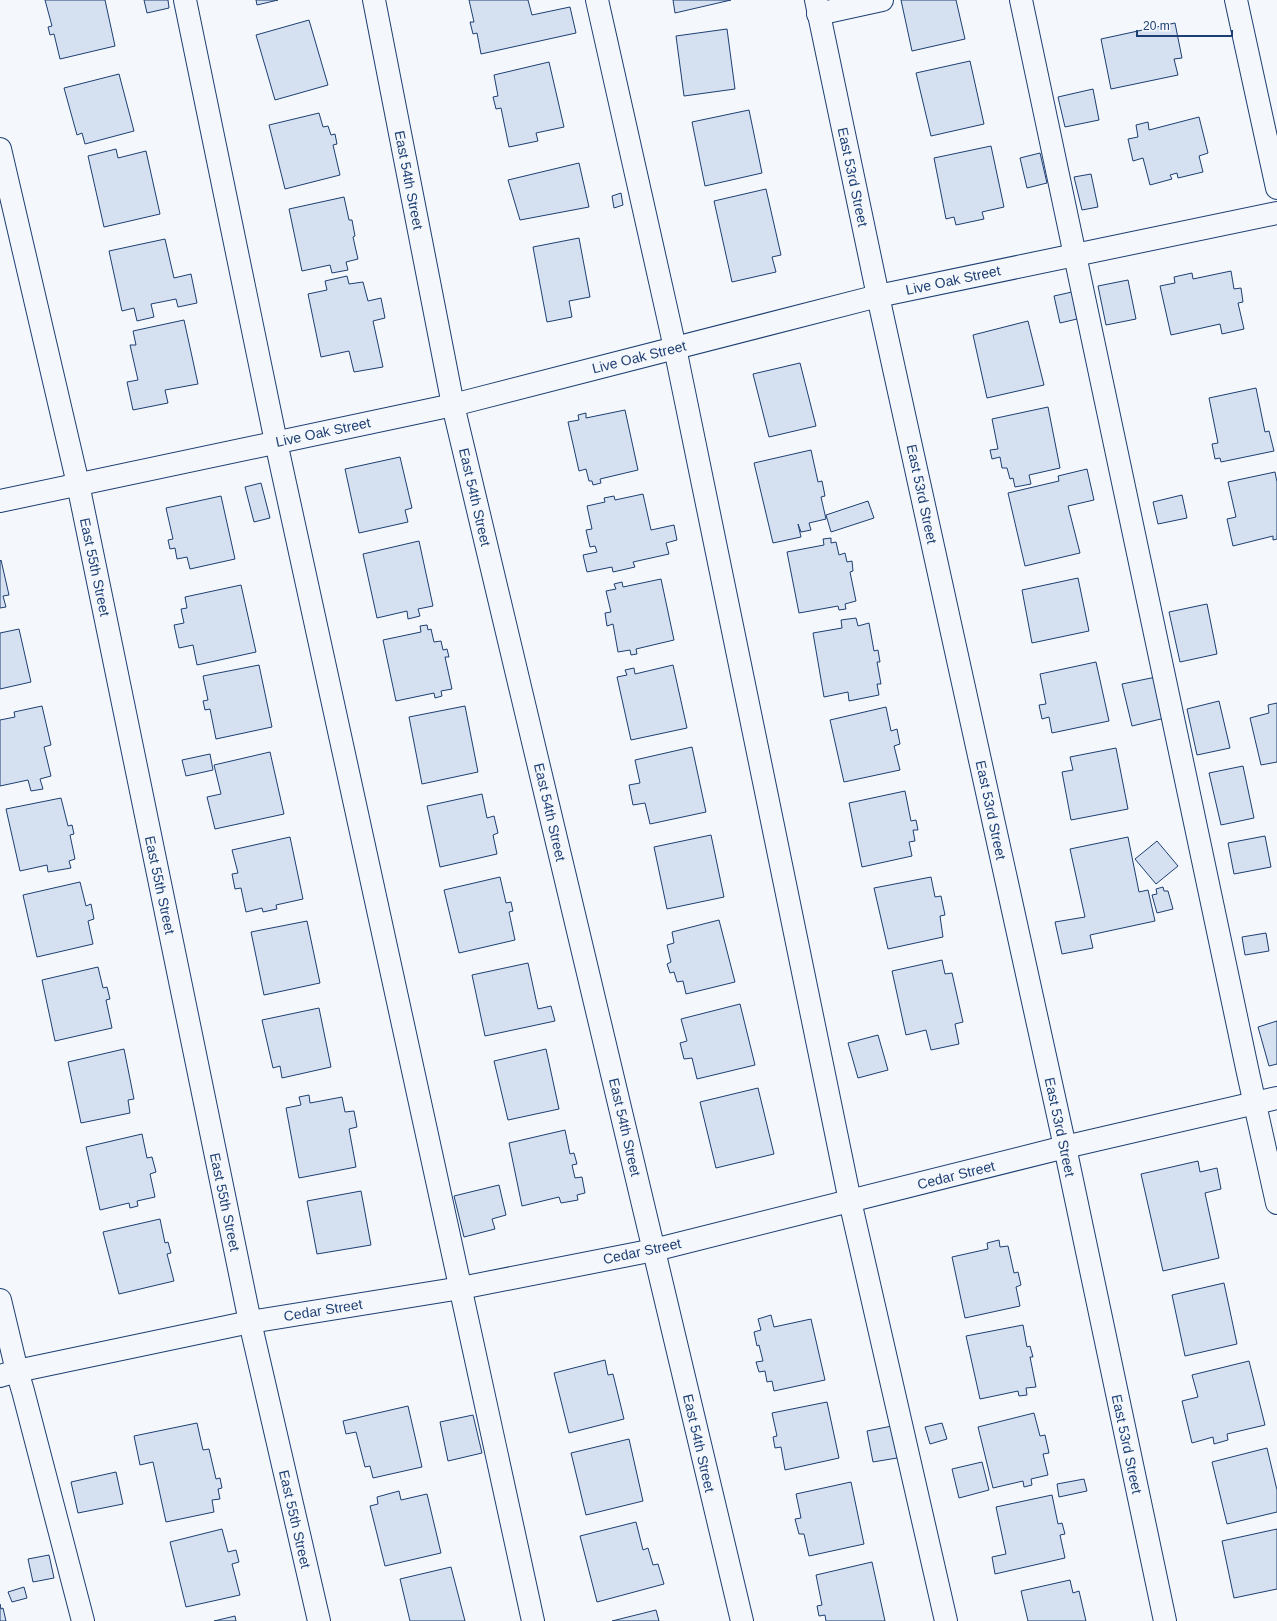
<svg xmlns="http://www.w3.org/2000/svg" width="1277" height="1621" font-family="Helvetica,sans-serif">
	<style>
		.building { fill: #d5e0f0; stroke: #1d3f73 }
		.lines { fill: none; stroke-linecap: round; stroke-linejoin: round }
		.minor-casing { stroke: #1d3f73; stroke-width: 24 }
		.major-casing { stroke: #1d3f73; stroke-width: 24 }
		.minor { stroke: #f4f7fb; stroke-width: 22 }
		.major { stroke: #f4f7fb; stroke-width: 22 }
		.labels { text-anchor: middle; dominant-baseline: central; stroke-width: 3; stroke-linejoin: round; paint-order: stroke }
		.street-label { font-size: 14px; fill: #1d3f73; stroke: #f4f7fb }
	</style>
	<rect width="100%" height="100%" fill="#f4f7fb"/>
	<g class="building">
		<polygon points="45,0 105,0 115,46 60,59 54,34 50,35 48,27 52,26"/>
		<polygon points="144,0 168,0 169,8 147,13"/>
		<polygon points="256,0 278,0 257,5"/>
		<polygon points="469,0 528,0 532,15 570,7 576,33 481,54 477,33 473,34 470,22 474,22"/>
		<polygon points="673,0 731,0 675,13"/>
		<polygon points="901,0 956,0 965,39 912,51"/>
		<polygon points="309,20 328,85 275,100 256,35"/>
		<polygon points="1175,23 1182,58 1174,59 1178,75 1111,89 1101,39"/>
		<polygon points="727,29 735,89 684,96 676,36"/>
		<polygon points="970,61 984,124 931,136 916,73"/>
		<polygon points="549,62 564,127 536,133 538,141 509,147 501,108 496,109 493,97 498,96 494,75"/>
		<polygon points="119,74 134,131 85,144 82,133 77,135 64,88"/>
		<polygon points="1093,89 1099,120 1065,127 1058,97"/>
		<polygon points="749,110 762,173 705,186 692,122"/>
		<polygon points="319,113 323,127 328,126 331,135 335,134 337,144 333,145 340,175 285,189 269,125"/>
		<polygon points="1199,117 1208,153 1199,156 1203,172 1178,178 1177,173 1170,175 1172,179 1150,185 1143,158 1133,161 1128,139 1138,137 1136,125 1148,122 1149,130"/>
		<polygon points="991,146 1004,207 982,212 984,219 956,225 954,217 946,219 934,158"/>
		<polygon points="116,149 118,158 146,151 160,214 104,227 88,156"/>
		<polygon points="1040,153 1047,183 1027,188 1020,158"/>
		<polygon points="579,163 589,207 520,220 508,180"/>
		<polygon points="1091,174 1098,207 1082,210 1074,177"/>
		<polygon points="766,189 781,255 772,257 776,272 732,282 714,201"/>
		<polygon points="621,193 623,205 614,208 612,196"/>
		<polygon points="344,197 349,220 352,220 355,236 353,237 358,259 346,262 348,270 332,273 330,265 302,271 289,209"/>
		<polygon points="579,238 590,297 569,301 572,317 547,322 533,247"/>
		<polygon points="165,239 174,278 191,274 197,303 178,307 176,299 151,304 154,317 137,321 134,308 122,311 109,251"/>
		<polygon points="1231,271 1234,289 1241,288 1243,302 1238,303 1244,329 1222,334 1220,324 1171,335 1160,286 1175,283 1174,277 1192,273 1193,279"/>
		<polygon points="347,276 349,284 363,282 368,301 381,298 385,318 373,321 383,367 354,372 349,351 321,357 308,294 327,290 325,281"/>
		<polygon points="1128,280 1136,319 1106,325 1098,286"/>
		<polygon points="1072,292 1077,319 1060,323 1054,296"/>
		<polygon points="184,320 198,384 165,390 168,403 133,410 127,382 138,380 130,345 136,345 133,331"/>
		<polygon points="1028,321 1044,385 987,398 973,335"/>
		<polygon points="800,363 816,426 769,437 753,374"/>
		<polygon points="1256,388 1265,432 1269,431 1274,451 1221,462 1220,458 1215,459 1212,444 1218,443 1209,398"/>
		<polygon points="1048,407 1060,468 1029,475 1031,484 1015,487 1013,478 1010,479 1007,468 1002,468 1000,457 992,459 990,450 998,449 992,419"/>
		<polygon points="625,410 638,470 600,479 601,483 593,485 592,481 589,481 586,469 579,471 568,422 579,420 578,415 586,413 586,418"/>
		<polygon points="811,450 818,482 822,481 825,496 821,497 826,519 809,523 811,530 801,532 798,524 801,537 773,543 754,463"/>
		<polygon points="400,457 412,508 405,510 408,522 359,533 345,469"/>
		<polygon points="1087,469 1094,500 1068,506 1080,553 1025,566 1008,493 1059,481 1058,476"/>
		<polygon points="1275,472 1277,482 1277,539 1273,540 1273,536 1233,546 1227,519 1236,517 1228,482"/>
		<polygon points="261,483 270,518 254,522 245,487"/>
		<polygon points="643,494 651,530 674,525 677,540 666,543 669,554 633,562 635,567 613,572 612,567 587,572 583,555 597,552 595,546 590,547 586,530 592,529 587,506 605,502 604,498 614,496 615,500"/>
		<polygon points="1182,495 1187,518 1158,524 1153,502"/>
		<polygon points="221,496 235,559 190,569 187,557 177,559 175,548 170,549 168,540 173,539 166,508"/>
		<polygon points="868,501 874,518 831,532 826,515"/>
		<polygon points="831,538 831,543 836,542 839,555 845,553 847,562 852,561 853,571 850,572 856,601 845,604 846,609 839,610 838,606 799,613 787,552 824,545 823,539"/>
		<polygon points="419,541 433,606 418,609 420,616 408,619 407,611 377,618 363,554"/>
		<polygon points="1,560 9,595 3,596 6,607 0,608 0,561"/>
		<polygon points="1078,578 1089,631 1032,643 1022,590"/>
		<polygon points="661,579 674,640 636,649 637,654 631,655 630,650 618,652 613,624 607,626 605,613 611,612 606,591 616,589 614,584 622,582 623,587"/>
		<polygon points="241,585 256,652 197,665 193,645 179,648 174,625 184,623 181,609 187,608 185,597"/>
		<polygon points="1207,604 1217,654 1180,662 1169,612"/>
		<polygon points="856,618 858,626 869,623 874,651 878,650 880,662 877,662 881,684 877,684 879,695 849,701 848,692 824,697 813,633 842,628 841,620"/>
		<polygon points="427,625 428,630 431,629 434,642 441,641 443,650 447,649 449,657 445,657 452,689 441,691 442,696 435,698 434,693 396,701 383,640 421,632 420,626"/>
		<polygon points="19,629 31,682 0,689 0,633"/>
		<polygon points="1096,662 1109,721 1052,733 1049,717 1042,719 1039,705 1046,704 1040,674"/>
		<polygon points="259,665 272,727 216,739 210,709 205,710 203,701 208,700 203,676"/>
		<polygon points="673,665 687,728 631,740 617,677 627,675 625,670 634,668 635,674"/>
		<polygon points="1156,677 1165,718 1132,726 1122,684"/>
		<polygon points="1219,701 1230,748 1197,755 1187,709"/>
		<polygon points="1277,703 1277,762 1261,765 1250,718 1269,713 1268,705"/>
		<polygon points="42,706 51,745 44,747 51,776 40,779 43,789 31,791 28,780 0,786 0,720 15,717 14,712"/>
		<polygon points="465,706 478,772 422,784 409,717"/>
		<polygon points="886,707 891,731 897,729 900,744 894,746 900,770 844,782 830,720"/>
		<polygon points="692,747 706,812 650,824 645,803 633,805 629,785 640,783 635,760"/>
		<polygon points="1116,748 1128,809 1071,820 1062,772 1073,770 1070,757"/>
		<polygon points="270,752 284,814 215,829 207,797 221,794 214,765"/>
		<polygon points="210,754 213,770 186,776 182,760"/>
		<polygon points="1243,766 1254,818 1221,825 1209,773"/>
		<polygon points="905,791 911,821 916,820 918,830 913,830 915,841 909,842 912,856 862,867 849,803"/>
		<polygon points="482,794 487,818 494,816 498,833 493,835 497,854 440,867 427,806"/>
		<polygon points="61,798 68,826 72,825 74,834 70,835 75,859 69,861 71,868 48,872 47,865 20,871 6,809"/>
		<polygon points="711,835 724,897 667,909 654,847"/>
		<polygon points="1265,836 1271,867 1234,874 1228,843"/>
		<polygon points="290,837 303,899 276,905 277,909 263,912 262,908 246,912 241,888 235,889 232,874 238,873 232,850"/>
		<polygon points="1128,837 1139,892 1148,890 1155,921 1090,935 1093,948 1062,954 1055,922 1085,917 1070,849"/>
		<polygon points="1157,841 1178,866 1156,884 1135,859"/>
		<polygon points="500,877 506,903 511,902 513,911 509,912 515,940 459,953 444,890"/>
		<polygon points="931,877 935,897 941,896 945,915 940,916 943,937 888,949 874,888"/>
		<polygon points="80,882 86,906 91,904 94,919 88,921 93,944 37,957 23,895"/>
		<polygon points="1163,887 1164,891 1168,891 1173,909 1157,913 1152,895 1157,894 1156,889"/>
		<polygon points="719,920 735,982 686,994 683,981 677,982 674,972 670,973 667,964 671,962 667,945 674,943 672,932"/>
		<polygon points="307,921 320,983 264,995 251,932"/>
		<polygon points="1266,933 1269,951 1245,955 1242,937"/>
		<polygon points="942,960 945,974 952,973 963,1022 955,1024 959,1044 931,1050 926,1030 906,1035 892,971"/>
		<polygon points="528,963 538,1009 551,1006 555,1021 485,1036 472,975"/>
		<polygon points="98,967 103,988 107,987 110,999 106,1000 112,1028 55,1041 42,980"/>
		<polygon points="740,1004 755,1065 697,1079 692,1058 684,1059 680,1043 687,1041 681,1019"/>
		<polygon points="319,1008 331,1067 282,1078 280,1066 273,1068 262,1020"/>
		<polygon points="1277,1021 1277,1064 1269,1066 1258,1027"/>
		<polygon points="878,1035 888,1070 858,1078 848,1043"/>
		<polygon points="124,1049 134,1099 128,1100 130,1113 81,1123 68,1062"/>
		<polygon points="546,1049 559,1109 508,1120 494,1061"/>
		<polygon points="758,1088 774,1154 716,1168 700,1102"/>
		<polygon points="309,1095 310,1103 342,1097 345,1112 354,1111 357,1127 349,1129 356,1167 299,1178 286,1108 301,1105 299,1097"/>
		<polygon points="565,1130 570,1154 574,1153 577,1164 572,1165 575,1178 582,1177 585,1193 577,1195 578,1200 561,1203 559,1197 522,1206 509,1143"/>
		<polygon points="142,1134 147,1158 152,1157 156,1172 150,1174 155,1197 137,1201 138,1206 130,1208 129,1203 100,1210 86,1147"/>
		<polygon points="1198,1161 1200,1172 1217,1168 1221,1189 1205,1193 1219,1258 1163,1271 1141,1174"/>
		<polygon points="499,1185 506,1215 492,1219 495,1229 464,1237 454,1196"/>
		<polygon points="361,1191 371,1245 317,1254 307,1201"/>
		<polygon points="160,1219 165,1243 168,1242 171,1253 167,1254 174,1281 119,1294 103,1232"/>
		<polygon points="999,1240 1000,1247 1008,1246 1014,1273 1018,1272 1021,1285 1016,1287 1020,1306 965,1318 952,1257 988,1249 987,1243"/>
		<polygon points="1224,1283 1237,1344 1185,1356 1172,1295"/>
		<polygon points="771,1315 774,1327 811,1319 825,1380 774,1391 772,1381 767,1382 765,1371 759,1372 756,1362 763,1361 759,1345 757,1346 754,1332 761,1330 758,1319"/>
		<polygon points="1023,1325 1027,1347 1030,1346 1033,1357 1030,1357 1036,1387 1026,1388 1027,1395 1019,1396 1018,1391 980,1399 966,1336"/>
		<polygon points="605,1360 608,1375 613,1374 624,1419 569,1433 554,1373"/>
		<polygon points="1249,1361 1265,1425 1227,1434 1228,1440 1214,1444 1213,1437 1192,1443 1182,1401 1198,1397 1192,1375"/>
		<polygon points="827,1402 839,1458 785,1470 781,1447 775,1448 773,1437 777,1436 772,1413"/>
		<polygon points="408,1406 422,1467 373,1478 370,1466 365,1467 356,1432 346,1434 343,1421"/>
		<polygon points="1034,1413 1040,1436 1045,1435 1049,1453 1043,1454 1048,1475 1031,1479 1032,1485 1024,1487 1023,1481 993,1488 978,1427"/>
		<polygon points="473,1415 482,1453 448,1461 440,1422"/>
		<polygon points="197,1423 203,1450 209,1449 216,1479 220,1478 222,1488 218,1489 220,1499 212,1500 214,1512 166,1522 153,1462 140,1465 134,1436"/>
		<polygon points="942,1423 947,1439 930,1444 925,1427"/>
		<polygon points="897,1425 903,1457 873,1462 867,1431"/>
		<polygon points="629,1439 643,1501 586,1515 571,1453"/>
		<polygon points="1267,1448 1277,1490 1277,1512 1227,1524 1212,1462"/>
		<polygon points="982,1462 989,1490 959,1498 952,1469"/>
		<polygon points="116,1472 123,1504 78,1513 71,1482"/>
		<polygon points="1084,1479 1087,1491 1059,1497 1057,1484"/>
		<polygon points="851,1482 864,1544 809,1556 804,1534 799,1534 795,1519 801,1518 796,1494"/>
		<polygon points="399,1491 401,1500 427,1494 441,1553 385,1566 370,1506 378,1504 377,1497"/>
		<polygon points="1052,1495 1058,1524 1062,1523 1065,1534 1060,1535 1065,1558 995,1574 992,1557 1006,1554 996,1507"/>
		<polygon points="636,1522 643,1550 648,1548 653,1565 658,1564 664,1584 597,1602 580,1536"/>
		<polygon points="222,1529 228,1552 236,1550 239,1562 232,1564 240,1595 186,1607 170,1542"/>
		<polygon points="1277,1529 1277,1589 1234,1598 1222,1541"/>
		<polygon points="49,1555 54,1578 33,1582 28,1559"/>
		<polygon points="872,1562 885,1621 826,1621 825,1615 819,1616 817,1606 822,1605 816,1575"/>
		<polygon points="451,1567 465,1621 410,1621 400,1579"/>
		<polygon points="1070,1580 1073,1593 1079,1591 1086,1621 1028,1621 1021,1591"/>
		<polygon points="24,1587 27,1598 12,1602 8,1592"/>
		<polygon points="0,1604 1,1609 3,1608 6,1621 0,1621"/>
		<polygon points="656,1610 659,1621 612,1621"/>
		<polygon points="235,1616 236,1621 214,1621"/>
	</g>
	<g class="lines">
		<defs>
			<g id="minor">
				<polyline points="185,0 276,442 533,1621"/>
				<polyline points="374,0 453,405 742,1621"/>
				<polyline points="597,0 675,348 850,1201 946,1621"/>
				<polyline points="816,0 878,296 1065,1147 1165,1621"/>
				<polyline points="1021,0 1248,1073 1277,1203"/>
				<polyline points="818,14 882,0"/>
				<polyline points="0,149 78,484 250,1322 319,1621"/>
				<polyline points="0,501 453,405 878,296 1277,213"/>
				<polyline points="0,1300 17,1371 23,1391 83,1621"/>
				<polyline points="0,1376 17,1371 250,1322 461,1288 654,1250 1065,1147 1277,1098"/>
			</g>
			<polyline id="major" points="1236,0 1277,188"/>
		</defs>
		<use href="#minor" class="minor-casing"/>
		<use href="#major" class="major-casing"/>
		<use href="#minor" class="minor"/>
		<use href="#major" class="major"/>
	</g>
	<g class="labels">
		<g class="street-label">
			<text transform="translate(853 177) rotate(78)">East 53rd Street</text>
			<text transform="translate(409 180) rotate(79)">East 54th Street</text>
			<text transform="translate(953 280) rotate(-12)">Live Oak Street</text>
			<text transform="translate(639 357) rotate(-14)">Live Oak Street</text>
			<text transform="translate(323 432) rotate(-12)">Live Oak Street</text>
			<text transform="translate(922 494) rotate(78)">East 53rd Street</text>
			<text transform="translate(475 497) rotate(77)">East 54th Street</text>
			<text transform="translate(95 567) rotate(78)">East 55th Street</text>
			<text transform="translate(991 810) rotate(78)">East 53rd Street</text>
			<text transform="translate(550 812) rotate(77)">East 54th Street</text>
			<text transform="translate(160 885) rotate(78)">East 55th Street</text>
			<text transform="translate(625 1127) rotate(77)">East 54th Street</text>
			<text transform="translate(1060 1127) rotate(78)">East 53rd Street</text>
			<text transform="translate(956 1175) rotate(-14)">Cedar Street</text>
			<text transform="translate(225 1202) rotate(78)">East 55th Street</text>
			<text transform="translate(642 1251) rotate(-12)">Cedar Street</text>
			<text transform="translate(323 1310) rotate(-9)">Cedar Street</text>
			<text transform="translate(699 1443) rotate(77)">East 54th Street</text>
			<text transform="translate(1127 1444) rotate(78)">East 53rd Street</text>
			<text transform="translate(295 1519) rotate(77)">East 55th Street</text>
		</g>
	</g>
	<path d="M1137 30v6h95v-6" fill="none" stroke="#1d3f73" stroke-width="2"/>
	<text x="1143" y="30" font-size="12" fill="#1d3f73" stroke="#f4f7fb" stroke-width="3" paint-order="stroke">20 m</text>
</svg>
